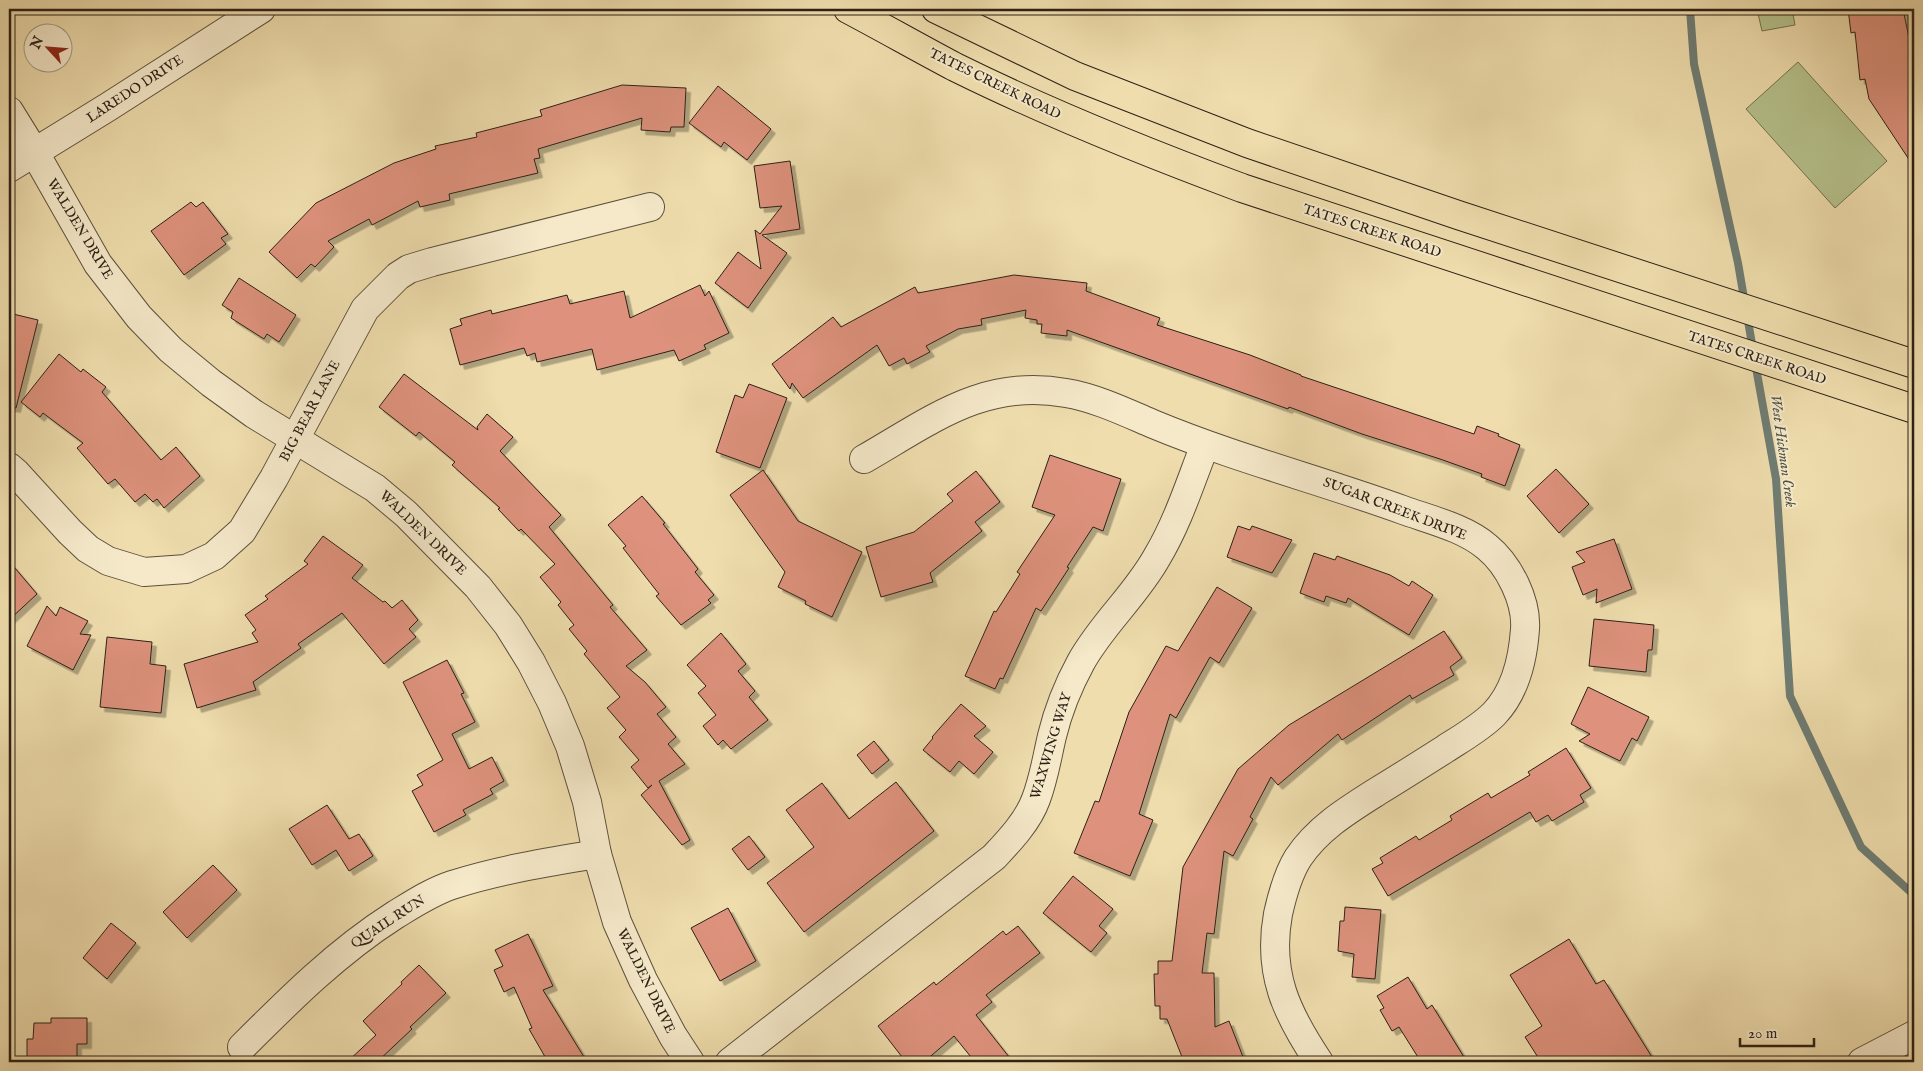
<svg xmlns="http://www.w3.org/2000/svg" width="1923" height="1071" font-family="'IM FELL English',serif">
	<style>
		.green { fill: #b6c28c; stroke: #717251 }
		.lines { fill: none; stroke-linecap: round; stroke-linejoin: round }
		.stream { stroke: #6f7d74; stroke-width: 8 }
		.building { fill: #de927d; stroke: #2c2116; filter: url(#shadow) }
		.minor-casing { stroke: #5d503c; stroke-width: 30 }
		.major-casing { stroke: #2c2116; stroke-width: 30 }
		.minor { stroke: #f5e9ca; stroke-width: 28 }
		.major { stroke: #efddad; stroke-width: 28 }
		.labels { text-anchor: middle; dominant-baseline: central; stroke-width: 4; stroke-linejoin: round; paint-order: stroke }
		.street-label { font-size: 14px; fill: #2c2116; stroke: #f5e9ca }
		.water-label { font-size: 15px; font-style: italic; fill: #4e4f45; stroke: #f5e9ca }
	</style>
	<defs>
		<filter id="shadow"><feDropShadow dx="4.5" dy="4.5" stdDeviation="0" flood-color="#0004"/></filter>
	</defs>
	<rect width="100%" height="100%" fill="#efddad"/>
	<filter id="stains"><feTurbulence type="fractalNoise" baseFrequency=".004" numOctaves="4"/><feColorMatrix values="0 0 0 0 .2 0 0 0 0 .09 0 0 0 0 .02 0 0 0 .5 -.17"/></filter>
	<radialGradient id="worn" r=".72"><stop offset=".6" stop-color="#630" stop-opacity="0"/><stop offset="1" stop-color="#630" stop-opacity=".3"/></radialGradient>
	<g class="green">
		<polygon points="1757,9 1792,9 1795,25 1762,31"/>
		<polygon points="1798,62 1887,161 1835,208 1746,109"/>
	</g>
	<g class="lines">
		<g class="stream">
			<polyline points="1690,9 1694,64 1738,263 1745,304"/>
			<polyline points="1747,315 1753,350"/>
			<polyline points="1755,362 1776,479 1790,696 1861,847 1914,895"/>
		</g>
	</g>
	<g class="building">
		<polygon points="1848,9 1903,9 1914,62 1914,167 1869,99 1865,79 1860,80 1855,32 1851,33"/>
		<polygon points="622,85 686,88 684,127 671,127 670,132 641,130 642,118 538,149 540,158 534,159 538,173 449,194 450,200 420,207 418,201 372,225 369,219 328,241 334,247 315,267 311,264 297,278 269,252 316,203 394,163 436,149 435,146 477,137 476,133 542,116 540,110"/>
		<polygon points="718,86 771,129 747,160 724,142 721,147 689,123"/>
		<polygon points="790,161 800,229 762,235 787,253 748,308 715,283 738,252 761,269 755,230 760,234 782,206 760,208 754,166"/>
		<polygon points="191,202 196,207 203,202 228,234 221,238 226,244 184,275 151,231"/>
		<polygon points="1014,275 1087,283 1086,291 1160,318 1157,325 1250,355 1301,375 1301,376 1474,434 1477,426 1499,434 1498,436 1520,445 1505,486 1481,477 1482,474 1440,459 1362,434 1289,407 1288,409 1067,330 1067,336 1041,333 1042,324 1037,324 1037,320 1025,318 1026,310 981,319 982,325 958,329 926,346 930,352 907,364 904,358 889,366 877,345 803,398 792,383 790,389 772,364 833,317 841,327 915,287 918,293"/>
		<polygon points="239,278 296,315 279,342 267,334 264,339 231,318 233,312 222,305"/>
		<polygon points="700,285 705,296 709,291 729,333 704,345 706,349 679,361 674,350 597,370 592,349 537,362 535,353 527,356 524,348 460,365 450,329 462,325 460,319 491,310 492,314 567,295 570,304 624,291 630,318"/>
		<polygon points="9,313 38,320 16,408 9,407"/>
		<polygon points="59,354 81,372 83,369 106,387 102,392 161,460 176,447 200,476 164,508 157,499 153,502 145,494 135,502 115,479 108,484 77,448 83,443 43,413 40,417 21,402"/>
		<polygon points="404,374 478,430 477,427 487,414 513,437 500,451 561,515 549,527 613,605 610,607 647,650 626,666 645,682 666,707 657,714 676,737 668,744 685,764 659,781 690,840 682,845 641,795 652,785 648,788 631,767 639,760 619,737 626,730 607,708 620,697 584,654 587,651 569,629 574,625 558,605 561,602 540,577 555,564 521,529 519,531 498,509 500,508 452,465 455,462 419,432 416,436 379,407"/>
		<polygon points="749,384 787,398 760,468 716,452 735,395 743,398"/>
		<polygon points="1050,455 1121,479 1103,531 1093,527 1067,567 1069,568 1041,611 1036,608 1003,679 1000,678 995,689 965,676 994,611 996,612 1020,574 1017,572 1055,515 1032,507"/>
		<polygon points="1556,469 1589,504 1559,533 1527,496"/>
		<polygon points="763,470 798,521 862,552 832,617 805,604 806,601 778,587 785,572 730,495"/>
		<polygon points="976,471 1000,502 975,522 982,531 930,573 933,582 881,597 866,547 914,532 953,501 947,494"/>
		<polygon points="642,496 665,523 663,524 698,569 695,572 714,595 708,600 711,603 681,625 656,596 659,594 623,548 626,546 608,525"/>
		<polygon points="1238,526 1250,530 1252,526 1292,540 1272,573 1227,557"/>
		<polygon points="323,536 363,565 352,578 383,602 385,601 392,608 402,600 418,620 409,629 416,637 384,664 342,613 298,644 301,648 253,682 256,690 197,708 184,664 258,642 252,633 256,630 245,615 268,599 265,596 308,564 304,561"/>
		<polygon points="1614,539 1632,589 1596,603 1597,589 1583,595 1572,567 1585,562 1576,552"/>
		<polygon points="1314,553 1335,560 1337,556 1390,575 1409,586 1412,581 1433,595 1409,635 1348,598 1346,603 1326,596 1324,602 1300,593"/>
		<polygon points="9,561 37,594 9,620"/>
		<polygon points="1217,587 1252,608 1219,663 1210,657 1176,718 1170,714 1139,814 1153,820 1130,876 1074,853 1095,801 1099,802 1129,712 1166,646 1178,651"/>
		<polygon points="47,606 56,616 60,607 88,621 80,634 91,635 73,670 27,646"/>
		<polygon points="1594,619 1654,625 1652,650 1648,650 1646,672 1589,666"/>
		<polygon points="1444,631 1462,658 1450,667 1454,675 1412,699 1410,695 1342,740 1338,734 1278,785 1271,777 1250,817 1253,819 1233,856 1224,851 1214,934 1207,933 1202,973 1214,973 1215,1027 1229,1021 1245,1062 1184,1062 1167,1019 1160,1019 1160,1006 1155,1006 1154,974 1158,974 1158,961 1172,961 1183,867 1238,769 1289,725"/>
		<polygon points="721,633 746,664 738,671 755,691 749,697 768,720 731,749 723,740 718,745 703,726 716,715 698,693 706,686 687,665"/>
		<polygon points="107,637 152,642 150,664 166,666 161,713 100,707"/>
		<polygon points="447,660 464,693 461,694 475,722 452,734 469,769 492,757 504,781 490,789 493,794 463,810 466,815 434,832 412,791 423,785 417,775 443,760 403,682"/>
		<polygon points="1588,687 1649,717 1637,741 1632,738 1620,761 1579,741 1590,734 1571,724"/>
		<polygon points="961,704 986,726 974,736 993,752 974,774 959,761 950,772 923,750 933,738 932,737"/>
		<polygon points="874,741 889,760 872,774 857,755"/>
		<polygon points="1566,748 1591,788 1580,795 1584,802 1552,821 1548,815 1536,822 1530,812 1388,896 1372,869 1383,863 1380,858 1416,836 1419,840 1452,820 1450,816 1488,793 1491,798 1530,775 1528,772"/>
		<polygon points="896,782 934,831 804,932 767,883 814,847 786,810 822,783 849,819"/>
		<polygon points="327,805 349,839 359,834 373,856 349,871 336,850 312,865 289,829"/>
		<polygon points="749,836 765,857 748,870 732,849"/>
		<polygon points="213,865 237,890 187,938 163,912"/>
		<polygon points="1073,876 1113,909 1099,926 1107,933 1091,952 1043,913"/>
		<polygon points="1345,907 1381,910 1375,979 1352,977 1354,954 1338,951 1340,921 1344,921"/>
		<polygon points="728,908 756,961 720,981 691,928"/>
		<polygon points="111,923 136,943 107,979 83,958"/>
		<polygon points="1018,926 1040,953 986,995 992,1002 976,1015 1013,1062 975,1062 954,1036 924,1062 917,1062 910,1059 906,1062 878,1026 934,982 936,985 1003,931 1006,935"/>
		<polygon points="528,934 553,986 543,990 587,1062 548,1062 529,1029 532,1028 514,987 504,992 494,970 503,966 495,950"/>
		<polygon points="1569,939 1596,984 1604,980 1655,1062 1541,1062 1525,1037 1542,1026 1510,975"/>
		<polygon points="419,965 446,993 410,1027 412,1029 377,1062 347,1062 376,1035 363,1021 402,984 401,982"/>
		<polygon points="1408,977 1427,1009 1432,1005 1467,1062 1421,1062 1399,1027 1392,1031 1380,1010 1384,1008 1377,996"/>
		<polygon points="51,1018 87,1018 87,1044 77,1044 77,1062 27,1062 27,1039 33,1039 34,1023 51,1023"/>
	</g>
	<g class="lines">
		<defs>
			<g id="minor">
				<polyline points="9,111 35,153 98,264 139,317 171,350 211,383 254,414 375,488 406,514 478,587 508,625 531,662 552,703 570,746 587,802 597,854 617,922 643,980 673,1036 690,1062"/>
				<polyline points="9,168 108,107 261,9"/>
				<path d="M864,459C932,420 984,378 1066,393C1096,398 1125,412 1153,424C1235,458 1320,480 1403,510C1431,520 1465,528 1487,547C1509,565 1527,601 1525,629C1523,658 1515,692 1494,714C1480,728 1462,738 1445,749C1423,763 1401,777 1378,791C1348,810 1318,828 1298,858C1288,874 1282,896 1278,914C1267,974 1287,1014 1319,1062"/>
				<polyline points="9,467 16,473 70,532 88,549 108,561 144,572 186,569 214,556 242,531 274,478 365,309 398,276 409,269 432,262 650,207"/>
				<path d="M242,1047C290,999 337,952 395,915C413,904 431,892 452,885C499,870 548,862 597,854"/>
				<path d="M730,1062L994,857C1010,840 1028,821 1036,799C1044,778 1047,757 1052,736C1058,711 1069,684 1081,662C1102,624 1136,595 1157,557C1178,522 1190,483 1205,445"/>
				<polyline points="1862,1062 1914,1035"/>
			</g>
			<g id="major">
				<path d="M848,9C884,28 919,48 955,67C1048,113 1145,152 1242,188L1914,409"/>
				<polyline points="936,9 1075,76 1247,143 1458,215 1914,364"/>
			</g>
		</defs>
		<use href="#minor" class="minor-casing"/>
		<use href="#major" class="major-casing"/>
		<use href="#minor" class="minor"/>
		<use href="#major" class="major"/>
	</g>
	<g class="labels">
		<g class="street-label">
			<text transform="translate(995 84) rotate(26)">TATES CREEK ROAD</text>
			<text transform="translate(135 89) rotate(-33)">LAREDO DRIVE</text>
			<text transform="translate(80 229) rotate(59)">WALDEN DRIVE</text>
			<text transform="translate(1372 231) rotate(18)">TATES CREEK ROAD</text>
			<text transform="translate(1757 358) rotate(18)">TATES CREEK ROAD</text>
			<text transform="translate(310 411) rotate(-62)">BIG BEAR LANE</text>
			<text transform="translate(1395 509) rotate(21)">SUGAR CREEK DRIVE</text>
			<text transform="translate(423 533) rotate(44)">WALDEN DRIVE</text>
			<text transform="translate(1051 746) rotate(-73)">WAXWING WAY</text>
			<text transform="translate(388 922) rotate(-33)">QUAIL RUN</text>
			<text transform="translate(646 981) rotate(64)">WALDEN DRIVE</text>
		</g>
		<g class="water-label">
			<text transform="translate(1783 451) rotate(82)">West Hickman Creek</text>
		</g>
	</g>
	<rect width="1923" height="1071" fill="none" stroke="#efddad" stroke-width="30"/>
	<rect x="10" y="10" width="1903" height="1051" fill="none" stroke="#2c2116" stroke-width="2.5"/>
	<rect x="15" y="15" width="1893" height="1041" fill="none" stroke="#2c2116"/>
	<g transform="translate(48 48) rotate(296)"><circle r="24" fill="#f5e9ca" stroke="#a59982"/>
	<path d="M0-4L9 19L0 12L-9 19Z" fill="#8f2418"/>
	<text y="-8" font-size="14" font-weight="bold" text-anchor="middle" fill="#2c2116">N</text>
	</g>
	<path d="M1740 1038v8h74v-8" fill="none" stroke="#2c2116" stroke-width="2.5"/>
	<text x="1748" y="1038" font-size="15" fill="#2c2116" stroke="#f5e9ca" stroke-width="4" paint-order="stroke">20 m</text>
	<rect width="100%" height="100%" filter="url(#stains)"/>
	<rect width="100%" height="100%" fill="url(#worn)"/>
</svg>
